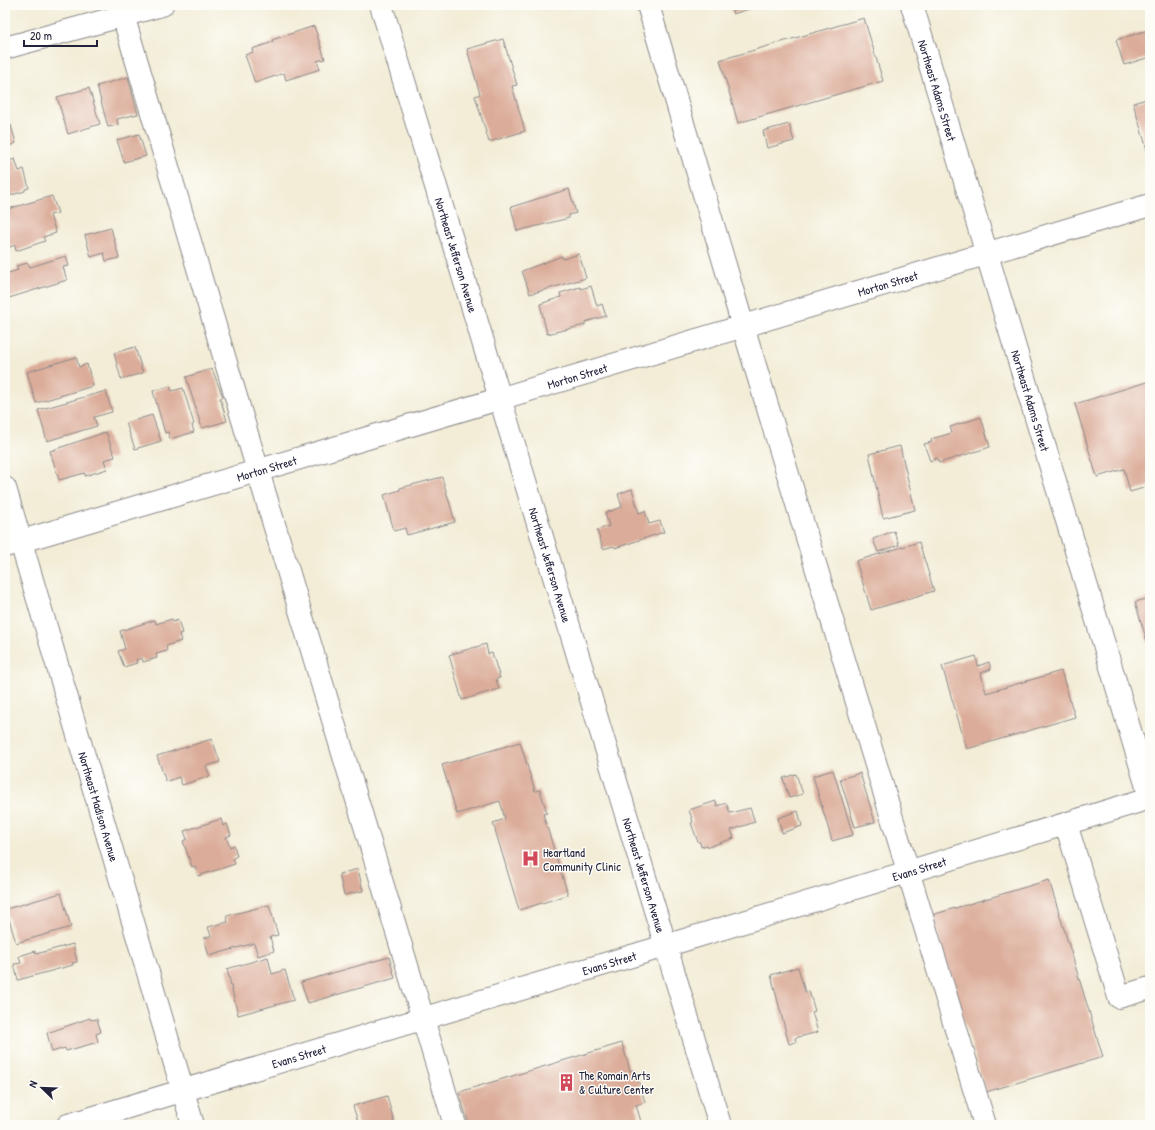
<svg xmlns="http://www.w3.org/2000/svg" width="1155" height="1130" font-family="'Patrick Hand',sans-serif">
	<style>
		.building { fill: #dbac99 }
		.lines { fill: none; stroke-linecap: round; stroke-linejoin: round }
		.minor-casing { stroke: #8a8889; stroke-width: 24 }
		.major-casing { stroke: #8a8889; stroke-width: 24 }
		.minor { stroke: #fff; stroke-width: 22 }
		.major { stroke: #fff; stroke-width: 22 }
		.labels { text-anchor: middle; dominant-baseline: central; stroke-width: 3; stroke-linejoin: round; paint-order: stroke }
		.street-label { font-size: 12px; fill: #22223b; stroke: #fdfcf7 }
		.poi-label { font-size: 12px; fill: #22223b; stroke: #fdfcf7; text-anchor: start }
	</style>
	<rect width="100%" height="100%" fill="#fdfcf7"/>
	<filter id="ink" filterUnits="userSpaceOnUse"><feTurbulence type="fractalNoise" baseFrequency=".025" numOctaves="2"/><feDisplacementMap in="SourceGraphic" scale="8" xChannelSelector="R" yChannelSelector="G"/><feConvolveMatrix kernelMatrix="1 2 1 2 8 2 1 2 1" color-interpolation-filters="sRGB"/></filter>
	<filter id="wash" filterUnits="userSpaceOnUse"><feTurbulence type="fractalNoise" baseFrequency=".012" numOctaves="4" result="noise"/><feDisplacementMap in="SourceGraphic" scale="16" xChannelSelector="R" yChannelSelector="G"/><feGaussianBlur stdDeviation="0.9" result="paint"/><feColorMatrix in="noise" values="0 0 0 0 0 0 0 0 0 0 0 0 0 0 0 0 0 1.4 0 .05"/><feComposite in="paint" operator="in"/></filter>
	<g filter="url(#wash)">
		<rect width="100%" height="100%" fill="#f3edd7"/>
		<g id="blocks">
			<g class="building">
				<polygon points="730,5 762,5 733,14"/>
				<polygon points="864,18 883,81 738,123 720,60"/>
				<polygon points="314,26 325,59 317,61 320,69 286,80 284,73 255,83 245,55 253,52 252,49 273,42 272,40"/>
				<polygon points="1148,30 1150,57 1124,65 1116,40"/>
				<polygon points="503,39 517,85 512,86 525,131 489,142 475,96 480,94 467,49"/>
				<polygon points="128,77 138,114 117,119 118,125 108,127 97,86"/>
				<polygon points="89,88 100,124 68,134 57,97"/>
				<polygon points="1150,98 1150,156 1149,156 1133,103"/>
				<polygon points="5,123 6,126 11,125 16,143 5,148"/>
				<polygon points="789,124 794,141 767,148 763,131"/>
				<polygon points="139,134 146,156 124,162 117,140"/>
				<polygon points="15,159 19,171 24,169 29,188 25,189 25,191 5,197 5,162"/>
				<polygon points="569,189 576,213 569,215 569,218 517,231 511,207"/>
				<polygon points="52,196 58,213 50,215 56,233 43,237 45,241 16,251 15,245 5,249 5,210"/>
				<polygon points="111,228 119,258 106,261 104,253 91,257 85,235"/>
				<polygon points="579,254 586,278 530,294 522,271 562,256 563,259"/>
				<polygon points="66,256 69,266 63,267 67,280 9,298 5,286 5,274 18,270 16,266 28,263 30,267"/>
				<polygon points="591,286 597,306 602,304 606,316 585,322 585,325 547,334 540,304 561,297 560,293 580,287 581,289"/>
				<polygon points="135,347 143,373 121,379 114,353"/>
				<polygon points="76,357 79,367 87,364 93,386 36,403 27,372"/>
				<polygon points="212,369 223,397 220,398 227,421 202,428 186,377"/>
				<polygon points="1150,381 1150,486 1130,492 1124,469 1097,477 1075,404"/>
				<polygon points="170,386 172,391 183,388 194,424 192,425 194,432 170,439 168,432 165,433 153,391"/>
				<polygon points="106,391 112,412 94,417 97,426 47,441 38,410"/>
				<polygon points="152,415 161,441 135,449 126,423"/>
				<polygon points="981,417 990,447 939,463 937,458 930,461 924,444 932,442 931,439 952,433 950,427"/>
				<polygon points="106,432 115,457 104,460 107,469 85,476 85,473 59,480 50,451"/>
				<polygon points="900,446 915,510 883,518 869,454"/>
				<polygon points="442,477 455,522 407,535 405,528 394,531 384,495 400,490 400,488"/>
				<polygon points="632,489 639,513 645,511 649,524 660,521 664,532 615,548 614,546 603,549 597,530 609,526 605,513 622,507 618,494"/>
				<polygon points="894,531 899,545 878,552 873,539"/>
				<polygon points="919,542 934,591 871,610 856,561"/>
				<polygon points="1150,598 1150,651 1135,602"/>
				<polygon points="172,619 173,622 178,620 182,633 179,634 181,641 166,646 167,651 156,654 157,658 143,662 142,658 136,660 137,663 124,667 118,651 125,649 120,631 155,620 156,624"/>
				<polygon points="486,644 488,654 492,653 500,678 496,679 499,689 462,700 449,655"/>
				<polygon points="976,656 978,666 989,662 991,669 981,673 986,693 1061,671 1075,717 967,749 942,666"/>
				<polygon points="212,739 220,762 206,766 210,776 182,785 179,777 166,782 157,756"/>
				<polygon points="520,742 535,791 540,790 547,813 543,814 568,895 519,910 493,823 505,819 500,801 457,814 442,765"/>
				<polygon points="833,770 853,835 832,841 813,776"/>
				<polygon points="860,773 875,822 855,827 840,779"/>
				<polygon points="796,774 803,794 789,798 783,778"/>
				<polygon points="716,801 717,806 726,803 730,813 750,808 755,822 731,830 734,838 708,847 707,845 701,847 700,842 698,842 691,823 693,822 689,810"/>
				<polygon points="798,811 802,826 782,833 778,818"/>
				<polygon points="221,819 223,826 227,824 231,835 226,837 230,847 234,845 237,856 233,858 235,864 198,876 195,866 192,867 183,841 187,839 184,831"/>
				<polygon points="358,869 363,891 344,895 339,874"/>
				<polygon points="1049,880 1103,1057 986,1092 932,915"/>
				<polygon points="61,893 71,927 16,943 6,909"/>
				<polygon points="269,905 278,935 270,937 274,951 258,956 254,943 209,956 204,938 211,936 208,927 228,922 226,916"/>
				<polygon points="73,944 77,962 72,963 73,965 18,980 14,964 21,963 19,956 35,951 36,954"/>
				<polygon points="268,957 272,974 285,970 294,1000 238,1015 227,969"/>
				<polygon points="389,957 395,978 308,1003 301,982"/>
				<polygon points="798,967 805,992 809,991 815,1011 812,1012 818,1032 795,1038 796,1042 789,1044 771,975"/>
				<polygon points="90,1018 91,1020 97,1019 101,1032 96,1034 98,1042 66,1051 65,1048 52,1052 47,1033"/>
				<polygon points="622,1043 630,1071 635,1070 645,1102 636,1105 642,1125 469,1125 459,1092"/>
				<polygon points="387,1096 395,1125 359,1125 353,1106"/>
			</g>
		</g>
	</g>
	<g filter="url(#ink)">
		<use href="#blocks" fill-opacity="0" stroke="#8a8889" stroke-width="1"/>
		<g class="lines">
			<defs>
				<g id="minor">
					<polyline points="120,5 258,471 455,1125"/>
					<polyline points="648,5 743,326 985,1125"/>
					<polyline points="5,48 162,5"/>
					<path id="s1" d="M5,488L193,1125"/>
					<path id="s2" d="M5,546L1150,205"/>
					<polyline points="1066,824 1119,997 1150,988"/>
					<path id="s3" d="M68,1125L665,946L1150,798"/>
				</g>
				<g id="major">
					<path id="s4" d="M381,5L720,1125"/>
					<path id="s5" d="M912,5L1150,797"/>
				</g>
			</defs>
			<use href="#minor" class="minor-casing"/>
			<use href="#major" class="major-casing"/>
			<use href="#minor" class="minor"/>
			<use href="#major" class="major"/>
		</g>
	</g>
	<defs>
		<symbol id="hospital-bare" viewBox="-9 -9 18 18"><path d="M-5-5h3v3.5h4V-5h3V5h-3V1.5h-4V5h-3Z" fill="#d1495b" stroke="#fdfcf7" stroke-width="2.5" paint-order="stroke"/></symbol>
		<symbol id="building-bare" viewBox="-9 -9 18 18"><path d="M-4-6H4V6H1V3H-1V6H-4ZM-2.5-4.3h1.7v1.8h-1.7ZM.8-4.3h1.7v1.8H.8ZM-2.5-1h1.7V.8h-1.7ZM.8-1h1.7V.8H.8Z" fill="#d1495b" stroke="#fdfcf7" stroke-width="2.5" paint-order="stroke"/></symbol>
	</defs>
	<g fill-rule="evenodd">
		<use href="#hospital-bare" x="518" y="846" width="25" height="25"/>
		<use href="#building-bare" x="554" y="1070" width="25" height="25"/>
	</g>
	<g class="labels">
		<g class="street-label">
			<text stroke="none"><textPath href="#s5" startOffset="89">Northeast Adams Street</textPath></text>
			<text stroke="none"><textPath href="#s4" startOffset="261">Northeast Jefferson Avenue</textPath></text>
			<text stroke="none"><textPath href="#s2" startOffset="921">Morton Street</textPath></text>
			<text stroke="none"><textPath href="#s2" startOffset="597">Morton Street</textPath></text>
			<text stroke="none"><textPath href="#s5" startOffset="413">Northeast Adams Street</textPath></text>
			<text stroke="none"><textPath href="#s2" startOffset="273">Morton Street</textPath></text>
			<text stroke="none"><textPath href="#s4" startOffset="585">Northeast Jefferson Avenue</textPath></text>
			<text stroke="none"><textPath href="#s1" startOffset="332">Northeast Madison Avenue</textPath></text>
			<text stroke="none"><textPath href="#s3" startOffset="889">Evans Street</textPath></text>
			<text stroke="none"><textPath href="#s4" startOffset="909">Northeast Jefferson Avenue</textPath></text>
			<text stroke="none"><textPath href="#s3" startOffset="565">Evans Street</textPath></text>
			<text stroke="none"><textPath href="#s3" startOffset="241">Evans Street</textPath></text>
		</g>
		<g class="poi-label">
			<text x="543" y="852">Heartland<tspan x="543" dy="14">Community Clinic</tspan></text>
			<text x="579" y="1075">The Romain Arts<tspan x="579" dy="14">&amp; Culture Center</tspan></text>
		</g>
	</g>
	<rect width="1155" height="1130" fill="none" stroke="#fdfcf7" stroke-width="20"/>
	<g transform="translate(42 1088) rotate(293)" stroke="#fdfcf7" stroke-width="3" paint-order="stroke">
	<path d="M0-3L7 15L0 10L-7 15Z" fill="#22223b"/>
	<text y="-6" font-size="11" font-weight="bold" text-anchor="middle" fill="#22223b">N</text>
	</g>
	<path d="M24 40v6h73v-6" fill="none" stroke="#22223b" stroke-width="2"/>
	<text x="30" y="40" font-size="12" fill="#22223b" stroke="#fdfcf7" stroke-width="3" paint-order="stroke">20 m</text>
</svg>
